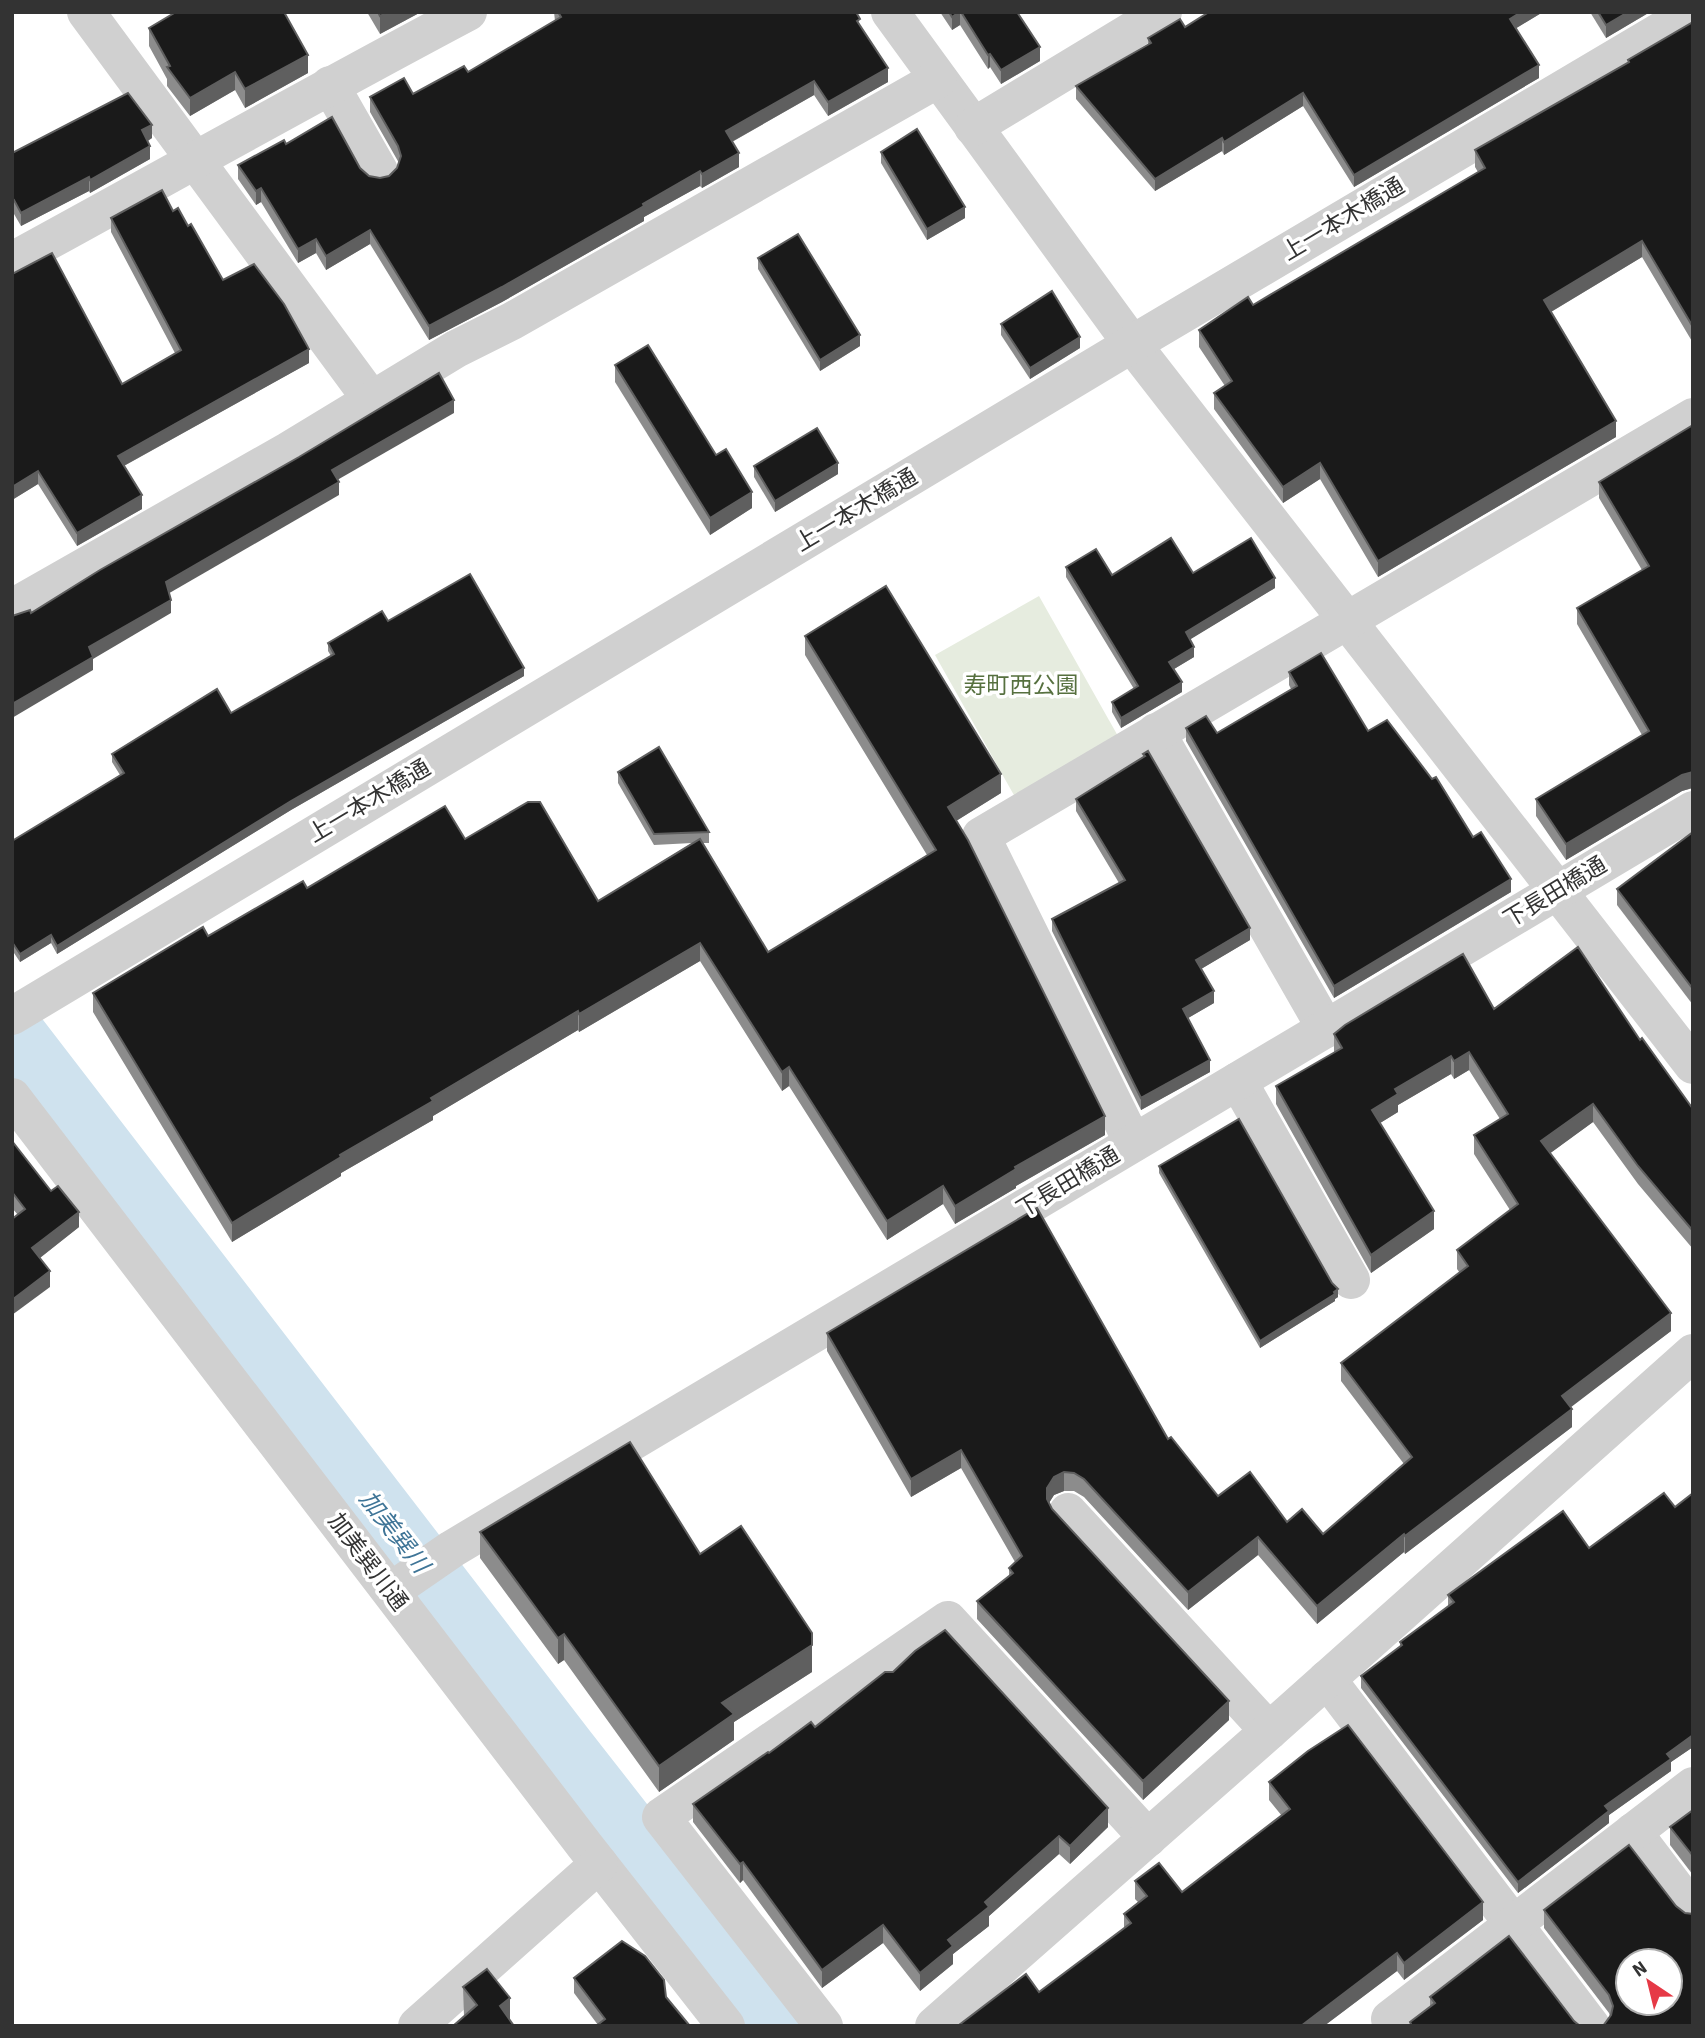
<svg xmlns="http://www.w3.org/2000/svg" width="1705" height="2038" font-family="'Source Sans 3','Noto Sans JP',sans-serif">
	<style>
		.green { fill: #e6ecdf }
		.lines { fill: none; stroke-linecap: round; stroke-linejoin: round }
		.river { stroke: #cfe2ee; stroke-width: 70 }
		.minor { stroke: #d0d0d0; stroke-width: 38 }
		.wall { fill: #8c8c8c }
		.shaded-wall { fill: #5f5f5f }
		.building { fill: #1a1a1a; stroke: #5f5f5f; stroke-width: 2; fill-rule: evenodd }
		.labels { text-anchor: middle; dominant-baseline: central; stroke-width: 7; stroke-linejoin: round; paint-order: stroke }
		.street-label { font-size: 23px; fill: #333; stroke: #fff }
		.park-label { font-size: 23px; fill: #56703f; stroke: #fff }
		.water-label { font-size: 24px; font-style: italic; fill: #3f7597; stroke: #fff }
	</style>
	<rect width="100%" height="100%" fill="#fff"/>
	<polygon class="green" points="1039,596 1123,745 1019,804 935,655"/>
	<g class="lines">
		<polyline class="river" points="12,1037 562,1752 776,2026"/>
		<g class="minor">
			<polyline points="86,12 371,399"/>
			<polyline points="890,12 1132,344 1693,1065"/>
			<polyline points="330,85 379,171"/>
			<polyline points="973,127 1163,12"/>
			<path d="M12,261C164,178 315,93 468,12"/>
			<polyline points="12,608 288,451 456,349 512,321 938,79"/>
			<polyline points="1156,732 1326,1029"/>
			<polyline points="12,1016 1132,344 1693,12"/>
			<polyline points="1238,1081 1351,1280"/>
			<polyline points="12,1097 585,1846 726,2026"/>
			<polyline points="1133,1143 981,836 1693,417"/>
			<polyline points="1068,1512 1269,1731"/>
			<polyline points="391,1591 452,1549 1693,810"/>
			<polyline points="1327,1679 1591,2026"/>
			<polyline points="1633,1832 1693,1911"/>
			<polyline points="1390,2019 1693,1786"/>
			<polyline points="417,2026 599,1864"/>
			<polyline points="824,2026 661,1817 948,1620 1148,1838"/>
			<polyline points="934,2026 1269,1731 1693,1353"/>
		</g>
	</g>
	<g class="wall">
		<polygon points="367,12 421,12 380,34"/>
		<polygon points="554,12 856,12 860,26 888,82 828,116 814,95 732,142 739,167 702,188 700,186 644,217 644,221 502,302 429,340 370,244 326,270 316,253 298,263 261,202 256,205 238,179 238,165 286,144 360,168 369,176 380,178 389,176 397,168 399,163 370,112 370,97 413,94 468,72 555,21"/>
		<polygon points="940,12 1017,12 1040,61 1001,84 990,67 988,69 960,25 952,30"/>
		<polygon points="1209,12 1543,12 1516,28 1539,78 1354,187 1303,106 1224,155 1222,151 1155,191 1076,99 1076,86 1148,45 1148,38 1185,27"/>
		<polygon points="1590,12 1650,12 1606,38"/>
		<polygon points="1693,22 1693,343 1642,257 1551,312 1616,437 1378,577 1320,479 1283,503 1214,409 1214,393 1225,386 1199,347 1199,330 1253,305 1478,172 1475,167 1475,150 1628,63 1628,60"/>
		<polygon points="149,28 308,73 245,108 235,90 190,116 167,86 167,79 149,46"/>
		<polygon points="152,138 148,141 150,159 90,193 89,191 21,226 14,214 12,214 12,153"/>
		<polygon points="881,152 965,218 927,240 881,163"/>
		<polygon points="173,211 188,226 223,280 309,363 124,466 142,509 77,546 38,484 12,500 12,274 122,384 175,353 111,232 111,218"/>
		<polygon points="758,258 860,346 820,371 758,269"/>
		<polygon points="1001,324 1080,348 1030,379 1001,335"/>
		<polygon points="615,365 716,455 752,508 710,535 615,382"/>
		<polygon points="1693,425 1693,788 1682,791 1566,860 1536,816 1536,799 1642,735 1577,624 1577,608 1642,570 1599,498 1599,482"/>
		<polygon points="754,466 838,474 775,512 754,477"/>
		<polygon points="1066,567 1112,575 1193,573 1275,588 1190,639 1194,657 1174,669 1182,692 1121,728 1112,712 1112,702 1134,689 1066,577"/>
		<polygon points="388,621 524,676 291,810 57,954 51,943 20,962 12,950 12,841 120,775 112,762 112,754 231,713 331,656 328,651 328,643"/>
		<polygon points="805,636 1001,793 956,821 1105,1135 1016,1186 1016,1188 955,1224 943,1204 887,1240 789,1086 782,1091 700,961 579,1032 578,1030 433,1116 433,1120 341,1173 341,1176 232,1242 93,1012 93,993 307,888 465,839 598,901 692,843 654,845 618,783 618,772 709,832 709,843 703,843 768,952 927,855 805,655"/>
		<polygon points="1289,672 1368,731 1473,837 1511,892 1334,998 1186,741 1186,728 1217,733 1291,689 1289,685"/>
		<polygon points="1143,754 1250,940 1201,969 1214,1003 1188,1018 1210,1072 1141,1110 1052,931 1052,919 1119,883 1076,811 1076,799 1143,757"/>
		<polygon points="1693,832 1693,1005 1617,905 1617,889"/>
		<polygon points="1494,1009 1640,1040 1693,1109 1693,1249 1638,1184 1593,1122 1550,1153 1671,1331 1570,1407 1572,1427 1405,1554 1404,1552 1317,1624 1258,1555 1188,1610 1084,1497 1074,1491 1064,1491 1054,1495 1049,1503 1052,1509 1229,1720 1143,1800 977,1619 977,1601 1009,1576 1009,1568 1015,1562 961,1468 911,1497 827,1351 827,1333 1168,1439 1218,1496 1287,1522 1323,1534 1404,1464 1341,1381 1341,1363 1460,1273 1457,1269 1457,1250 1510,1210 1474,1154 1474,1135 1500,1119 1469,1070 1454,1079 1451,1074 1398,1105 1398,1112 1380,1123 1434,1229 1371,1273 1276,1104 1276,1086 1334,1053 1334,1034"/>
		<polygon points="12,1141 79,1227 40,1258 50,1287 18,1215 12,1208"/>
		<polygon points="1159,1166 1338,1297 1335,1299 1335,1301 1260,1348 1159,1173"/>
		<polygon points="1693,1493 1693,1747 1671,1762 1671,1771 1609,1815 1609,1823 1518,1893 1361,1688 1361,1676 1400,1647 1400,1642 1448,1606 1448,1595 1589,1548 1675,1507"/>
		<polygon points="480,1532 700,1554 812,1672 734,1722 734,1740 659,1792 564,1660 558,1664 480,1558"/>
		<polygon points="815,1727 1108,1827 1070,1864 1059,1854 989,1916 989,1926 953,1954 953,1964 920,1991 883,1943 822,1988 743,1880 740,1883 693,1822 693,1804 769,1753"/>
		<polygon points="1269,1782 1483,1920 1404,1980 1397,1971 1324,2026 959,2026 1039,1992 1124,1929 1124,1914 1138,1902 1135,1899 1135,1881 1182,1892 1282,1816 1269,1800"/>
		<polygon points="1693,1810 1693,1875 1670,1845 1670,1827"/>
		<polygon points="1676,1906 1685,1913 1610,2017 1609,2013 1544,1928 1544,1910"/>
		<polygon points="574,1978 666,1997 598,2025 574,1993"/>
		<polygon points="463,1987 510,2019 464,2016"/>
		<polygon points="1430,1997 1574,2021 1580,2026 1410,2026 1410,2022 1430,2007"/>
	</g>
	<g class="shaded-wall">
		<polygon points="387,12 421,12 380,34 380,16"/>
		<polygon points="959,12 960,12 960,25 952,30 952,17"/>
		<polygon points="1521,12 1543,12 1510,32 1510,19"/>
		<polygon points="1628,12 1650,12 1606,38 1606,25"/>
		<polygon points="1040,47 1040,61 1001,84 1001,70"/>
		<polygon points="990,54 990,67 988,69 988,55"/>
		<polygon points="308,55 308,73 245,108 245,89"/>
		<polygon points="1539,65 1539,78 1354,187 1354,175"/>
		<polygon points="888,68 888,82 828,116 828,102"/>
		<polygon points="235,72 235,90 190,116 190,98"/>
		<polygon points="814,81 814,95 726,145 726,131"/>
		<polygon points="1303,93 1303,106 1224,155 1224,142"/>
		<polygon points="152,125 152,138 142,144 142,130"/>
		<polygon points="1222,138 1222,151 1155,191 1155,179"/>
		<polygon points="150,146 150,159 90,193 90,180"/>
		<polygon points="739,153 739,167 702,188 702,174"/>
		<polygon points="700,171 700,186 644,217 644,221 502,302 429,340 429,326"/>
		<polygon points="89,177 89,191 21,226 21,213"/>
		<polygon points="261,188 261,202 256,205 256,191"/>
		<polygon points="14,200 14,214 12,214 12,201"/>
		<polygon points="965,207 965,218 927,240 927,229"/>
		<polygon points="370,230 370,244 326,270 326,256"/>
		<polygon points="316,239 316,253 298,263 298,249"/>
		<polygon points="1642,241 1642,257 1544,316 1544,300"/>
		<polygon points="860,335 860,346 820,371 820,360"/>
		<polygon points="1080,337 1080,348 1030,379 1030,368"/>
		<polygon points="309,349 309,363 118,469 118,456"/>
		<polygon points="454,400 454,413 332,483 332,470"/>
		<polygon points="1616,421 1616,437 1378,577 1378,561"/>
		<polygon points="838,463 838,474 775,512 775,501"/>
		<polygon points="1320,463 1320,479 1283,503 1283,487"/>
		<polygon points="38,471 38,484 12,500 12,487"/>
		<polygon points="339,482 339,495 166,595 166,582"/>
		<polygon points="752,492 752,508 710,535 710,518"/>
		<polygon points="142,495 142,509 77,546 77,533"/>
		<polygon points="1275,578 1275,588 1186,642 1186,632"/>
		<polygon points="171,600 171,613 93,659 93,670 12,718 12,704 89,647"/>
		<polygon points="1194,647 1194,657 1169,672 1169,662"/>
		<polygon points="524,668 524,676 291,810 57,954 57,946 291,801"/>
		<polygon points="1182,682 1182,692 1121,728 1121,718"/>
		<polygon points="1692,772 1692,788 1682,791 1566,860 1566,844 1682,775"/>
		<polygon points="1001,774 1001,793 948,826 948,807"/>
		<polygon points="1511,879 1511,892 1334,998 1334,986"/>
		<polygon points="1250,928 1250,940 1196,972 1196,960"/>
		<polygon points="51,935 51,943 20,962 20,954"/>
		<polygon points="700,943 700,961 579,1032 579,1014"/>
		<polygon points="1214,991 1214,1003 1183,1021 1183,1009"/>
		<polygon points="578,1011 578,1030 433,1116 433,1120 341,1173 341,1176 232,1242 232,1223 431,1098"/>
		<polygon points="1469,1052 1469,1070 1454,1079 1454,1061"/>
		<polygon points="1451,1056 1451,1074 1398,1105 1398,1112 1372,1128 1372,1110 1395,1089"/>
		<polygon points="1210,1060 1210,1072 1141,1110 1141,1098"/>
		<polygon points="789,1067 789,1086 782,1091 782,1072"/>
		<polygon points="1593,1104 1593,1122 1541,1160 1541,1141"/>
		<polygon points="1105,1116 1105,1135 1016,1186 1016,1188 955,1224 955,1206 1015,1167"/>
		<polygon points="943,1186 943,1204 887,1240 887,1221"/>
		<polygon points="1434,1211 1434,1229 1371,1273 1371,1255"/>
		<polygon points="79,1212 79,1227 32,1264 32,1248"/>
		<polygon points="50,1271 50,1287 12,1315 12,1300"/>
		<polygon points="1338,1289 1338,1297 1335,1299 1335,1301 1260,1348 1260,1341"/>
		<polygon points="1671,1313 1671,1331 1562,1414 1562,1396"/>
		<polygon points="1572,1409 1572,1427 1405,1554 1405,1536"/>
		<polygon points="961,1450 961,1468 911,1497 911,1479"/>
		<polygon points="1064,1472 1064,1491 1054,1495 1047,1506 1047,1488 1054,1477"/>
		<polygon points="1404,1534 1404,1552 1317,1624 1317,1606"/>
		<polygon points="1258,1537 1258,1555 1188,1610 1188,1592"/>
		<polygon points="564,1634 564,1660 558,1664 558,1638"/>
		<polygon points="812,1645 812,1672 734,1722 734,1740 659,1792 659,1766 722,1703"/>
		<polygon points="1229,1701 1229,1720 1143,1800 1143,1781"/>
		<polygon points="1693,1735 1693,1747 1671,1762 1671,1771 1609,1815 1609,1823 1518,1893 1518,1882 1667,1754"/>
		<polygon points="1108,1808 1108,1827 1070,1864 1070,1846"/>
		<polygon points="1059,1836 1059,1854 989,1916 989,1926 953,1954 953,1964 920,1991 920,1973 948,1940 985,1902"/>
		<polygon points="743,1862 743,1880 740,1883 740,1864"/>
		<polygon points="1483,1902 1483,1920 1404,1980 1404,1963"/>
		<polygon points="883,1925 883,1943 822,1988 822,1970"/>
		<polygon points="1397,1953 1397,1971 1324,2026 1301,2026"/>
		<polygon points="510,1998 510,2026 500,2006"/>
	</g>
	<g class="building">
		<polygon points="176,12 284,12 308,55 245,89 235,72 190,98 167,67 170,66 149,28"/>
		<polygon points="378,12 387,12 380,16"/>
		<polygon points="558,12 856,12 860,19 857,21 888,68 828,102 814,81 726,131 739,153 702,174 700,171 643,204 644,206 502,287 429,326 370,230 326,256 316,239 298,249 261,188 256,191 238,165 284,140 286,144 332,117 360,168 369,176 380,178 389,176 397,168 401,156 398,146 370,97 404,78 413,94 464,66 468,72 561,17"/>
		<polygon points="949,12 959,12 952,17"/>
		<polygon points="961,12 1017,12 1040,47 1001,70 990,54 988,55"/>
		<polygon points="1209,12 1521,12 1510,19 1539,65 1354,175 1303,93 1224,142 1222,138 1155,179 1076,86 1151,43 1148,38 1180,19 1185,27"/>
		<polygon points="1598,12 1628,12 1606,25"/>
		<polygon points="1693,22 1693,327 1642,241 1544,300 1616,421 1378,561 1320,463 1283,487 1214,393 1232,381 1199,330 1248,297 1253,305 1485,168 1475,150 1629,62 1628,60"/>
		<polygon points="128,93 152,125 142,130 150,146 90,180 89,177 21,213 14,200 12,201 12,153"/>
		<polygon points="917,129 965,207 927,229 881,152"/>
		<polygon points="162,190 173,211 178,208 188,226 191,224 223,280 254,264 284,304 309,349 118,456 142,495 77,533 38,471 12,487 12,274 52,253 122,384 181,350 111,218"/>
		<polygon points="798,234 860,335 820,360 758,258"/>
		<polygon points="1052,291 1080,337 1030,368 1001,324"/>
		<polygon points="648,345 716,455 726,449 752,492 710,518 615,365"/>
		<polygon points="439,373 454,400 332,470 339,482 166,582 171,600 89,647 93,657 12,704 12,616 30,610 31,613 100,570 299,457"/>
		<polygon points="1693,425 1693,772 1682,775 1566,844 1536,799 1649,731 1577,608 1649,566 1599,482"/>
		<polygon points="817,428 838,463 775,501 754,466"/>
		<polygon points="1171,538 1193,573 1251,538 1275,578 1186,632 1194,647 1169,662 1182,682 1121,718 1112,702 1138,686 1066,567 1096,549 1112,575"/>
		<polygon points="470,574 524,668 291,801 57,946 51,935 20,954 12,942 12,841 124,773 112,754 217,689 231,713 334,654 328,643 382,611 388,621"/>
		<polygon points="886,586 1001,774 948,807 968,840 1105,1116 1015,1167 1016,1169 955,1206 943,1186 887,1221 789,1067 782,1072 700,943 579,1014 578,1011 431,1098 433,1101 340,1155 341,1157 232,1223 93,993 203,927 208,936 303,881 307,888 445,806 465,839 528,802 540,802 598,901 700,839 768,952 936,850 805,636"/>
		<polygon points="1321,653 1368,731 1387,720 1432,779 1436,777 1473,837 1481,832 1511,879 1334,986 1186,728 1206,716 1217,733 1297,686 1289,672"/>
		<polygon points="659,747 709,832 654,834 618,772"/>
		<polygon points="1148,751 1250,928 1196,960 1214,991 1183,1009 1210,1060 1141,1098 1052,919 1125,880 1076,799 1145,756 1143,754"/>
		<polygon points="1693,832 1693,989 1617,889"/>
		<polygon points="1578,947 1640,1040 1642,1038 1693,1109 1693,1231 1638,1166 1593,1104 1541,1141 1671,1313 1562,1396 1572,1409 1405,1536 1404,1534 1317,1606 1258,1537 1188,1592 1084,1479 1074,1473 1064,1472 1054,1477 1047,1488 1047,1499 1052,1509 1229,1701 1143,1781 977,1601 1013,1573 1009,1568 1022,1556 961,1450 911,1479 827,1333 1037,1208 1168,1439 1171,1437 1218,1496 1250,1472 1287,1522 1302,1509 1323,1534 1412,1457 1341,1363 1468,1266 1457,1250 1518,1204 1474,1135 1508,1114 1469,1052 1454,1061 1451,1056 1395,1089 1398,1094 1372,1110 1434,1211 1371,1255 1276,1086 1342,1048 1334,1034 1345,1025 1463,954 1494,1009"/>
		<polygon points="1239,1119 1332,1283 1338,1289 1334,1292 1335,1294 1260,1341 1159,1166"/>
		<polygon points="12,1141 51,1191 58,1186 79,1212 32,1248 50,1271 12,1300 12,1219 25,1209 12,1192"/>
		<polygon points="630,1442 700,1554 741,1526 812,1633 812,1645 722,1703 734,1714 659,1766 564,1634 558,1638 480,1532"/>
		<polygon points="1664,1493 1675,1507 1693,1493 1693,1735 1667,1754 1671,1759 1605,1806 1609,1811 1518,1882 1361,1676 1402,1645 1400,1642 1454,1602 1448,1595 1563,1511 1589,1548"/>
		<polygon points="945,1630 1108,1808 1070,1846 1059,1836 985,1902 989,1907 948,1940 953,1946 920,1973 883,1925 822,1970 743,1862 740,1864 693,1804 768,1752 769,1753 811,1722 815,1727 885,1672 893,1672 915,1651"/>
		<polygon points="1348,1725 1483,1902 1404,1963 1397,1953 1301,2026 959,2026 959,2025 1026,1974 1039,1992 1131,1923 1124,1914 1147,1896 1135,1881 1159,1863 1182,1892 1290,1809 1269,1782 1308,1751"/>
		<polygon points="1693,1810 1693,1856 1670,1827"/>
		<path d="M1629,1845L1676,1906L1685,1913L1693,1914V2026H1603L1611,2015L1613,2006L1609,1995L1544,1910ZM1628,1961H1670V2003H1628Z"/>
		<polygon points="1509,1936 1574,2021 1580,2026 1412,2026 1410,2022 1435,2003 1430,1997"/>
		<polygon points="622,1941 645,1956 664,1980 666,1997 690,2026 596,2026 605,2019 574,1978"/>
		<polygon points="487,1969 510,1998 500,2006 514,2026 453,2026 477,2005 463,1987"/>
	</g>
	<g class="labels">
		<g class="street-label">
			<text transform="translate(1343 219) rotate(-31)">上一本木橋通</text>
			<text transform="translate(856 510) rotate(-31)">上一本木橋通</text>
			<text transform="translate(369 801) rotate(-31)">上一本木橋通</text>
			<text transform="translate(1555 892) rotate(-31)">下長田橋通</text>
			<text transform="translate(1068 1182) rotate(-31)">下長田橋通</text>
			<text transform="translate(368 1562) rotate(53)">加美巽川通</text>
		</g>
		<g class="park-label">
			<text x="1021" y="685">寿町西公園</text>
		</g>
		<g class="water-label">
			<text transform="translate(394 1532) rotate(52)">加美巽川</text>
		</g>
	</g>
	<rect width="1705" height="2038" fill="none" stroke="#333333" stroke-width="28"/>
	<g transform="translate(1649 1982) rotate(325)"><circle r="33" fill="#ffffff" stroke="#adadad" stroke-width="2"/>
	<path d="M0-5L12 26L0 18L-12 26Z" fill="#e63946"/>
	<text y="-10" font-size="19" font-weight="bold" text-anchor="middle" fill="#333333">N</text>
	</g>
</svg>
